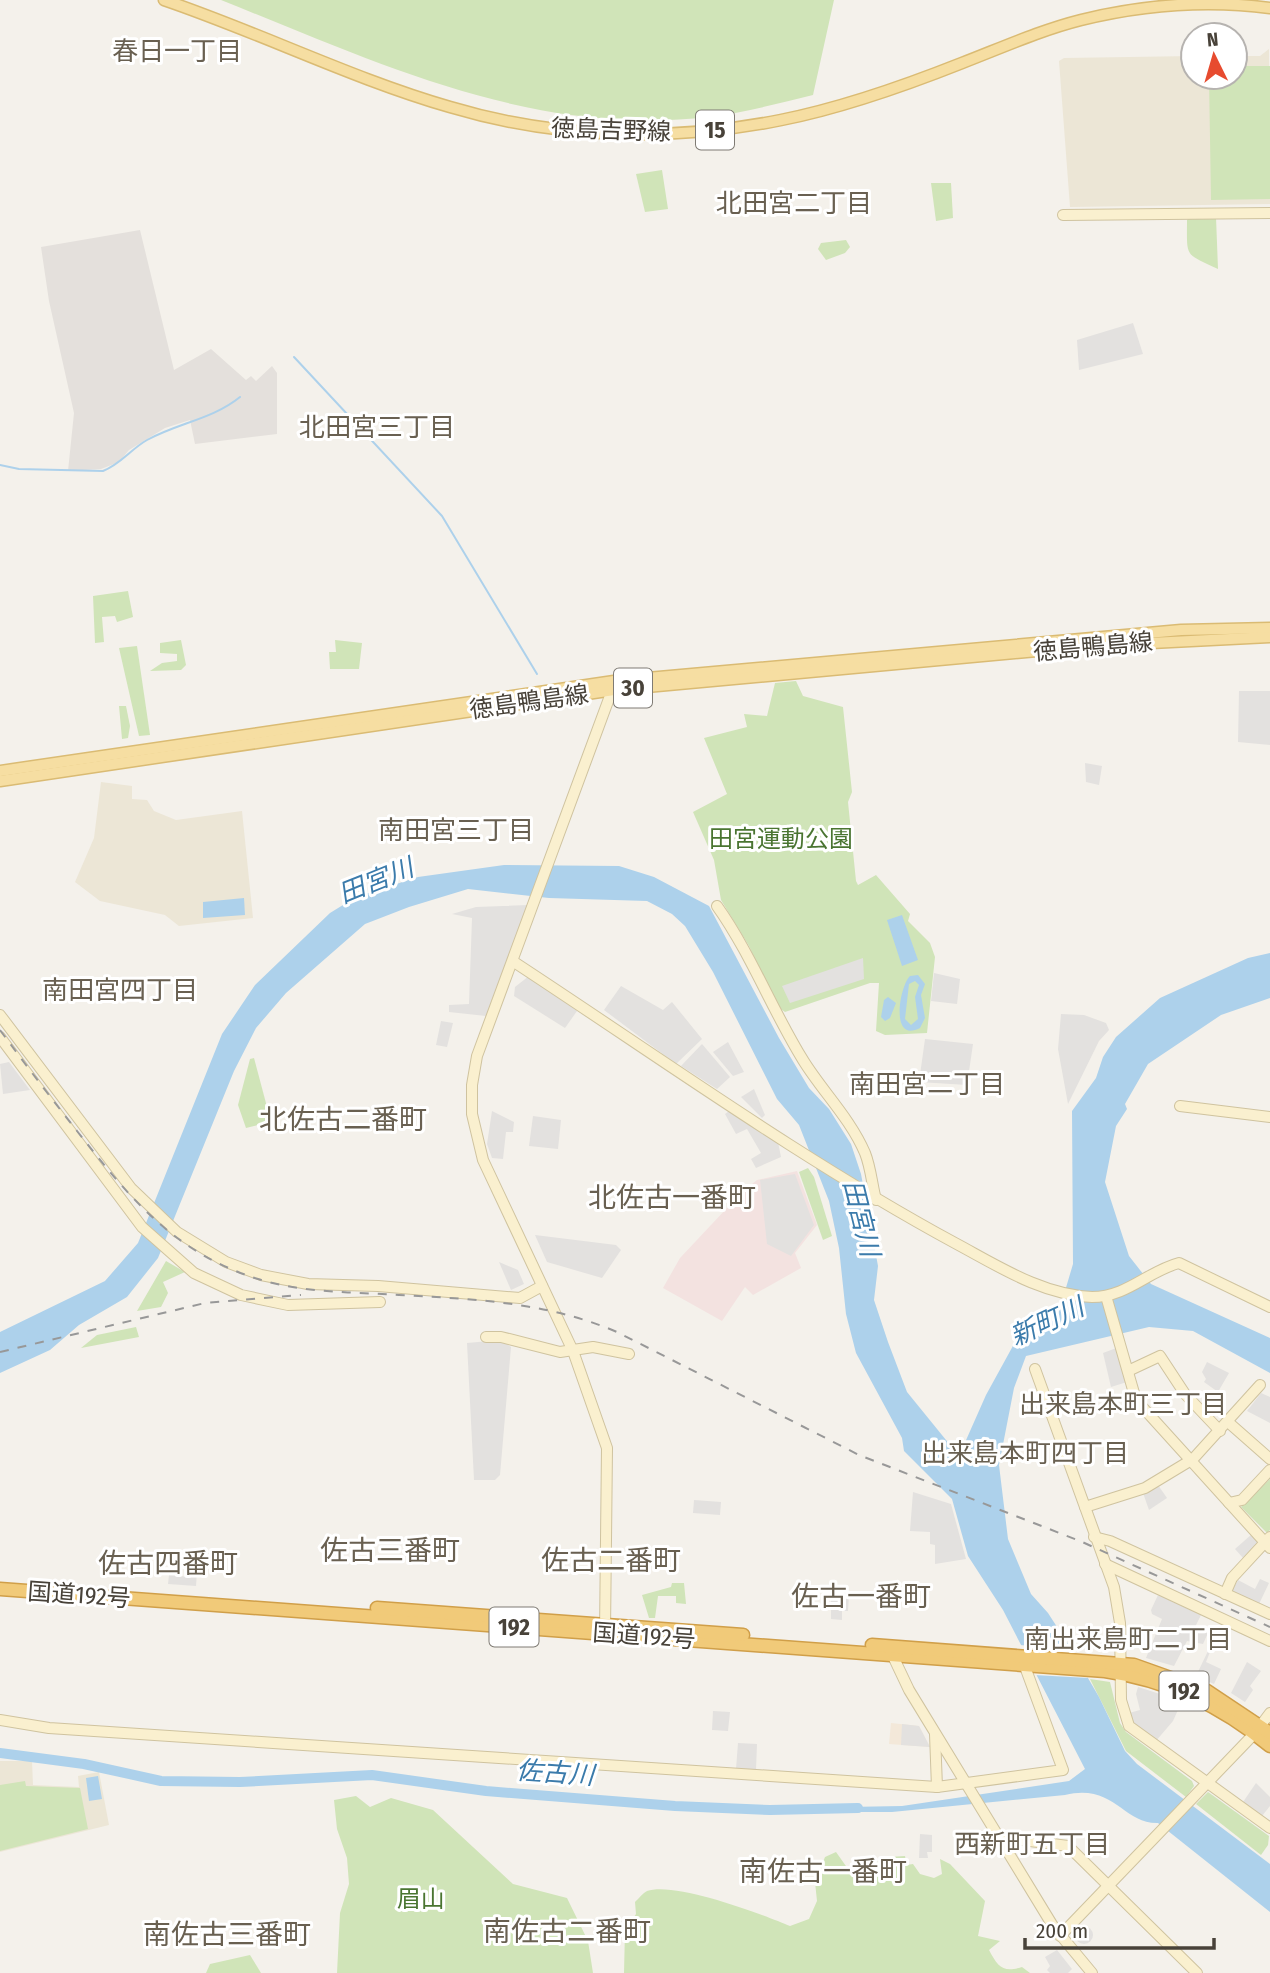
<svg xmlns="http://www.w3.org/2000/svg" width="1270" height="1973" font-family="'Fira Sans Condensed','Noto Sans JP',sans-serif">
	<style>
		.commercial { fill: #f3e8d9 }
		.industrial { fill: #e4e0dc }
		.education { fill: #ece6d6 }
		.medical { fill: #f3e2e0 }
		.green { fill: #d0e4b8 }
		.parking { fill: #e3e1df }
		.water { fill: #add1eb; fill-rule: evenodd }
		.pier { fill: #f4f1eb }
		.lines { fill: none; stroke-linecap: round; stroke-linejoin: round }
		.stream { stroke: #add1eb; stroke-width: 2 }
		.river { stroke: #add1eb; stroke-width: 10 }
		.secondary-casing { stroke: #cfc39f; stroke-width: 12 }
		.primary-casing { stroke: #dabb73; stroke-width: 13 }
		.highway-casing { stroke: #d09f49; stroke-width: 15 }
		.secondary { stroke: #faf0cf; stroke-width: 10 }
		.primary { stroke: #f6dea2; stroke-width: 10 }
		.highway { stroke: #f1ca79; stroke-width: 12 }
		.rail { stroke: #989898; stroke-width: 2; stroke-dasharray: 9 9; stroke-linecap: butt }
		.labels { text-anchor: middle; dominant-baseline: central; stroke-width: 6; stroke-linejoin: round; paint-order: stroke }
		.shield { fill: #fff; stroke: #7f7b74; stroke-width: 2 }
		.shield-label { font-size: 23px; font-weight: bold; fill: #484239 }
		.street-label { font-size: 24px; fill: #484239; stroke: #fff }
		.park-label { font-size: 24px; fill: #4a7531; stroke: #fff }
		.neighbourhood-label { font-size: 26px; fill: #696051; stroke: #fff }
		.water-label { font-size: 26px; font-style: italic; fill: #3b7bab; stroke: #fff }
		.quarter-label { font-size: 28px; fill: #696051; stroke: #fff }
	</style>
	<rect width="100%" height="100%" fill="#f4f1eb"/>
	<polygon class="commercial" points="891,1723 919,1726 930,1747 889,1744"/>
	<polygon class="industrial" points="140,230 174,370 211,349 246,380 251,376 256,381 272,366 277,373 277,434 195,444 190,420 165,428 129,450 119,462 101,469 68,471 74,413 49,301 41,247"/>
	<g class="education">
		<polygon points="1269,49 1270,204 1070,207 1059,61 1064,58 1193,56 1193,77 1235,77 1235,56 1260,56"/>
		<polygon points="101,782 132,786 132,799 147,800 154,811 176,820 242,811 253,918 179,926 165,915 100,901 75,882 94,838"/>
		<polygon points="0,1761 32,1761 33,1785 79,1787 78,1776 99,1772 109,1825 0,1852"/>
	</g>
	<polygon class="medical" points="797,1171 817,1225 795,1253 801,1268 753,1295 745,1287 722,1321 663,1288 680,1258 742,1192 757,1180"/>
	<g class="green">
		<path d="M221,0H834L813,95C779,103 744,113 709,117C532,137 381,64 221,0Z"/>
		<polygon points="1235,66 1270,66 1270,199 1211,200 1209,77 1235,77"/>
		<polygon points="662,170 668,209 645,212 636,174"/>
		<polygon points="931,183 951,183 953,218 936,221"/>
		<path d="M1190,217H1216L1218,269C1184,253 1187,258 1187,220Z"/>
		<polygon points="846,240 850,247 845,253 826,260 818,249 821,243"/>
		<polygon points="128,591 133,617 117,622 115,616 102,617 104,642 95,643 93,596"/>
		<polygon points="181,640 186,665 181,670 150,671 162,663 177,661 177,654 160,653 160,643"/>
		<polygon points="335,640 362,643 359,669 330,669 329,652 336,652"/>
		<polygon points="137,646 150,735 139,736 119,648"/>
		<polygon points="796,681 803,696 843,707 852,792 848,802 856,881 858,885 876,875 910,914 908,921 930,943 935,957 927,1033 885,1035 876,1031 879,983 870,983 785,1012 778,1007 749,946 721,900 714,860 693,812 727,794 704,738 747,727 744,714 767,716 775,683"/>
		<polygon points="119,706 126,706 130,726 128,738 122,739"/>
		<polygon points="254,1058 271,1122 246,1128 238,1105 250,1059"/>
		<polygon points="808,1168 814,1177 832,1236 823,1240 799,1172"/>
		<polygon points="166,1261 185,1272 163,1282 168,1293 161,1307 137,1311"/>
		<polygon points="136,1327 139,1337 81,1348 97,1335"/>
		<polygon points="1270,1479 1270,1530 1267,1533 1241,1507"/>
		<polygon points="672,1583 684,1583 686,1604 676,1603 676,1596 658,1596 655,1618 649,1618 642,1595 671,1587"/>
		<polygon points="1090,1679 1110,1682 1120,1723 1126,1732 1192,1781 1194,1786 1186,1797 1126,1751"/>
		<polygon points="25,1781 26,1786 80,1788 88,1829 0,1851 0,1785"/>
		<polygon points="1208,1792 1269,1836 1268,1845 1261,1855 1196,1804"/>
		<polygon points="356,1796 370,1807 391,1798 433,1810 513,1884 567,1898 588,1941 593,1973 337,1973 340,1913 349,1884 347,1858 337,1829 334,1800"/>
		<path d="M836,1852L858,1883L877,1879V1863L880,1859V1880H888L893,1867L913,1864L920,1874L934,1878L942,1874L940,1859L950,1864L985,1901L978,1936L1000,1941L989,1950C998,1967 1003,1973 1022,1967L1030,1973H624L625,1930L636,1914L635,1902C639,1898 643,1893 647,1891C674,1881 762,1914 790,1926L809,1919L817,1901L815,1882L825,1857Z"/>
		<polygon points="905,1856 906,1862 889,1867 887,1878 883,1877 883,1861 888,1857"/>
		<polygon points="250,1955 261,1973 206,1973 210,1964"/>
	</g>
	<g class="parking">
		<polygon points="1133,323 1143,354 1079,370 1077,340"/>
		<polygon points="1239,691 1270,691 1270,745 1238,742"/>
		<polygon points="1085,763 1102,766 1099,785 1086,782"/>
		<polygon points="528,905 486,1016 449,1012 449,1005 469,1004 472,918 452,914 476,907"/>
		<polygon points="863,958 864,979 790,1003 782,986"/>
		<polygon points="934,973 960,979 957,1004 931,1001"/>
		<polygon points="529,976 577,1011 565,1028 514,996 515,987"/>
		<polygon points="621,986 663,1010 672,1002 702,1039 676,1064 604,1010"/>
		<polygon points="1061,1014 1084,1015 1106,1023 1109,1030 1099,1041 1068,1104 1058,1049"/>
		<polygon points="441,1021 453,1023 447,1047 436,1045"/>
		<polygon points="925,1039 973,1044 967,1085 919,1082"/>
		<polygon points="728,1042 744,1072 733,1076 713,1052"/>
		<polygon points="702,1044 730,1077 717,1089 681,1066"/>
		<polygon points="9,1062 30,1090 3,1094 0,1064"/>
		<polygon points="754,1089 765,1115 762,1118 741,1097"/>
		<polygon points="492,1111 514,1122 513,1132 506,1132 503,1159 492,1158 487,1144"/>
		<polygon points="729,1111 778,1142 781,1157 756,1168 751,1159 761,1153 747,1129 736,1134 725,1114"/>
		<polygon points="533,1116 561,1120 558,1149 529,1146"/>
		<polygon points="795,1174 814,1225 791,1256 767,1244 760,1180"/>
		<polygon points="535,1235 616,1245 621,1250 602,1278 547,1262"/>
		<polygon points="499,1262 518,1270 524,1284 511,1290"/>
		<polygon points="500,1340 511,1347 500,1475 495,1480 474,1480 467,1343"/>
		<polygon points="1119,1347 1127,1382 1111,1387 1103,1353"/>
		<polygon points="1207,1362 1229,1373 1218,1392 1204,1382 1206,1379 1202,1372"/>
		<polygon points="1261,1393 1270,1397 1270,1423 1247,1411"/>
		<polygon points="1158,1485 1167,1498 1149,1510 1143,1493"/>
		<polygon points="913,1492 951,1504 966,1559 935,1564 935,1545 930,1544 930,1532 910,1531"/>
		<polygon points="694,1500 721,1502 720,1515 693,1513"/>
		<polygon points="1252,1534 1259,1544 1243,1558 1235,1549"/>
		<polygon points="190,1572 197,1572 196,1586 168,1584 169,1575 190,1577"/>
		<polygon points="1260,1579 1269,1583 1259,1604 1232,1591 1238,1580 1255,1589"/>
		<polygon points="835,1593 849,1594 848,1611 842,1611 842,1620 831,1619 831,1595"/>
		<polygon points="1158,1595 1201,1615 1195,1627 1208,1633 1203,1644 1187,1641 1174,1666 1146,1658 1162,1619 1152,1614 1151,1610"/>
		<polygon points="1208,1651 1210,1652 1206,1662 1221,1669 1214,1684 1196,1676"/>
		<polygon points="1247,1662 1261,1671 1250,1686 1253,1690 1245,1702 1231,1693"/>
		<polygon points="1138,1687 1182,1701 1173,1721 1155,1742 1131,1721 1129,1713 1140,1710 1136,1694"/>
		<polygon points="713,1711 730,1712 728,1731 712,1730"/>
		<polygon points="902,1724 919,1726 930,1747 901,1745"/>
		<polygon points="738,1743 757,1744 756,1770 736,1769"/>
		<polygon points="1256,1783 1270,1797 1270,1806 1262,1816 1243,1802"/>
		<polygon points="920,1834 932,1835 932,1852 927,1852 928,1858 919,1858"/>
		<circle cx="1084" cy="1935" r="9"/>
		<polygon points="1057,1950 1072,1969 1068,1973 1050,1973 1047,1970 1050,1966 1045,1957"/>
	</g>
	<g class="water">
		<path d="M504,865L619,866L654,877L709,906L779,1038L809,1088L829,1109L851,1144L861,1174L878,1266L874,1300L888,1342L907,1392L959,1456L986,1395L1014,1344L1057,1318L1073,1264L1072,1111L1096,1078L1103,1057L1116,1037L1160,998L1248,958L1270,953V998L1221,1015L1148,1064L1125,1104L1127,1109L1116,1126L1105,1182L1129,1256L1151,1284L1270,1338V1373L1193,1331L1149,1327L1026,1356L1014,1388L999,1465L1008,1539L1031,1594L1048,1613L1070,1647L1099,1697L1125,1751L1137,1764L1270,1864V1912L1158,1823C1123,1824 1114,1783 1065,1795L892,1812H837L847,1807L902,1806L1069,1781L1085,1769L1003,1610L968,1556L952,1499L904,1451L902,1438L856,1353L846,1314L839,1248L829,1201L799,1125L777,1099L713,972L685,926L672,914L647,901L549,898L468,889L409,907L365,924L286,993L256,1028L234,1071L158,1258L127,1297L79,1325L50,1350L0,1373V1332L105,1281L138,1243L222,1034L255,985L330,913L356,897L418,877Z"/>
		<polygon points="244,898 245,915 203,918 203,902"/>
		<polygon points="902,915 918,960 902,966 887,920"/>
		<path d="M918,975L925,984L921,995L925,1018L920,1028C889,1044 900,985 910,976ZM915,981L919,985L915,997L918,1019L911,1025L905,1019L909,984Z"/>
		<polygon points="888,997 896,1003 890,1018 885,1021 881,1017 884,1000"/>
		<polygon points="98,1776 102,1799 89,1801 86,1778"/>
	</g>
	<polygon class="pier" points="1019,1645 1075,1649 1088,1678 1034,1675"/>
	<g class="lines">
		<g class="stream">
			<polyline points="294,357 442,516 537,674"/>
			<path d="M0,465L19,469L103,471C121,464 131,449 147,440C178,423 213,419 240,397"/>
		</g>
		<polyline class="river" points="0,1753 84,1764 161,1781 240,1782 372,1775 486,1791 675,1806 770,1810 858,1808"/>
		<defs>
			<g id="secondary">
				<polyline points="1063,215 1270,213"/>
				<path d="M717,906C751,954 772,1010 803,1060C822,1091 850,1118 865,1153C871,1168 872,1185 876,1200"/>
				<path d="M514,962C659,1057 802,1160 955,1243C998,1266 1042,1295 1092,1297C1127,1297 1148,1271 1179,1263L1270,1307"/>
				<polyline points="0,1015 131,1188 177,1232 226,1262 261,1275 308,1284 378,1286 520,1298 542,1286"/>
				<polyline points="0,1037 142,1227 194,1273 241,1295 288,1305 380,1302"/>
				<polyline points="1180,1106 1270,1117"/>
				<polyline points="1106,1296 1136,1400 1270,1548"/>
				<polyline points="486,1337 501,1337 560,1352 593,1347 629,1354"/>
				<polyline points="1035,1369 1114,1587 1120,1623 1121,1700 1129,1726 1270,1828"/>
				<polyline points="1128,1371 1160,1356 1185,1394 1220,1431"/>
				<polyline points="1228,1422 1270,1459"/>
				<polyline points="1229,1503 1242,1500 1270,1470"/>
				<polyline points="1085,1507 1145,1488 1193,1459 1260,1385"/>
				<polyline points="1094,1537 1110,1541 1270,1614"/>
				<polyline points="1105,1564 1270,1641"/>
				<polyline points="1225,1594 1232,1578 1270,1537"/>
				<polyline points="605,1632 607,1448 573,1351 483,1160 472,1114 472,1085 477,1056 614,685"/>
				<polyline points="891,1652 909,1690 1053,1926 1092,1973"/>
				<polyline points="0,1720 49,1728 937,1787 1063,1770 1024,1664"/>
				<polyline points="1261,1725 1270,1713"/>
				<polyline points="935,1734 937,1787"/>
				<polyline points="999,1837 1068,1846 1197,1973"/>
				<polyline points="1060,1936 1255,1733"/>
			</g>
			<g id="primary">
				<path d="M164,0C261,33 353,79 450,107C557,139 672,142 781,120C842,108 904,86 962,63C1001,48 1041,30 1081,20C1142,5 1208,0 1270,8"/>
				<polyline points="0,771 614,681 1181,630 1270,628"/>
				<polyline points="0,781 614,690 1092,646 1270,637"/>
			</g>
			<g id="highway">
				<path d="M0,1589L1105,1671C1168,1680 1221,1705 1270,1746"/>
				<polyline points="377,1608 743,1635"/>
				<polyline points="872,1645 1134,1665 1207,1691 1270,1733"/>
			</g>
		</defs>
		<use href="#secondary" class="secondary-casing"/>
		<use href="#primary" class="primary-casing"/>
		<use href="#highway" class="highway-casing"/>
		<use href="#secondary" class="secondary"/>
		<use href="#primary" class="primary"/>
		<use href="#highway" class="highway"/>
		<g class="rail">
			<path d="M0,1030C25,1064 51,1098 77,1131C129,1197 174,1253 258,1279C303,1293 352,1292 399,1295C474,1299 547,1302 617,1332L859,1455L1080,1541L1270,1627"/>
			<polyline points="0,1352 205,1303 301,1295"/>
		</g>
	</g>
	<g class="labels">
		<g class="shield">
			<rect x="696" y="110.5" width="38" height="39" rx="5"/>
			<rect x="614" y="668.5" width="38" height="39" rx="5"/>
			<rect x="489.5" y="1607.5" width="49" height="39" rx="5"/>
			<rect x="1159.5" y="1671.5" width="49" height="39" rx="5"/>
		</g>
		<g class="shield-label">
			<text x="715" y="130">15</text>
			<text x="633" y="688">30</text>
			<text x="514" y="1627">192</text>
			<text x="1184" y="1691">192</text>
		</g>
		<g class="street-label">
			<text transform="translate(611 130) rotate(2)">徳島吉野線</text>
			<text transform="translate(1093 647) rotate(-5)">徳島鴨島線</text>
			<text transform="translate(529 702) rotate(-8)">徳島鴨島線</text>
			<text transform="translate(79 1595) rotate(4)">国道192号</text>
			<text transform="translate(644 1636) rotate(4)">国道192号</text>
		</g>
		<g class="park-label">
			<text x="781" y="839">田宮運動公園</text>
			<text x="421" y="1899">眉山</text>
		</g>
		<g class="neighbourhood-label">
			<text x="177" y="51">春日一丁目</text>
			<text x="794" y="203">北田宮二丁目</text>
			<text x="377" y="427">北田宮三丁目</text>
			<text x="456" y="830">南田宮三丁目</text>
			<text x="120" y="990">南田宮四丁目</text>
			<text x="927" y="1084">南田宮二丁目</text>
			<text x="1123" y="1404">出来島本町三丁目</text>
			<text x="1025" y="1453">出来島本町四丁目</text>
			<text x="1128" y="1639">南出来島町二丁目</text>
			<text x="1032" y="1844">西新町五丁目</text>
		</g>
		<g class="water-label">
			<text transform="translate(376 881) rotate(-22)">田宮川</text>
			<text transform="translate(861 1218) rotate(76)">田宮川</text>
			<text transform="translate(1047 1322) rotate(-25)">新町川</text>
			<text transform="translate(555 1773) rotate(4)">佐古川</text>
		</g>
		<g class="quarter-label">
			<text x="343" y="1119">北佐古二番町</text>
			<text x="672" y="1197">北佐古一番町</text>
			<text x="390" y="1550">佐古三番町</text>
			<text x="611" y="1560">佐古二番町</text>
			<text x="168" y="1563">佐古四番町</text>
			<text x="861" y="1596">佐古一番町</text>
			<text x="823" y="1871">南佐古一番町</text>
			<text x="567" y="1931">南佐古二番町</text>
			<text x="227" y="1934">南佐古三番町</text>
		</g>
	</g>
	<g transform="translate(1214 56) rotate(355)"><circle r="33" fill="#ffffff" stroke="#b6b3b0" stroke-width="2"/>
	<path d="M0-5L12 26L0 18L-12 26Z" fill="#e74b2f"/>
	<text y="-10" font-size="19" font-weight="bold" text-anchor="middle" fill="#484239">N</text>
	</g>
	<path d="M1025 1938v10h189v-10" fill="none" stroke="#484239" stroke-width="3.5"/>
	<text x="1036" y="1938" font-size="21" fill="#484239" stroke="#ffffff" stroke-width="5" paint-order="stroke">200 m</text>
</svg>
